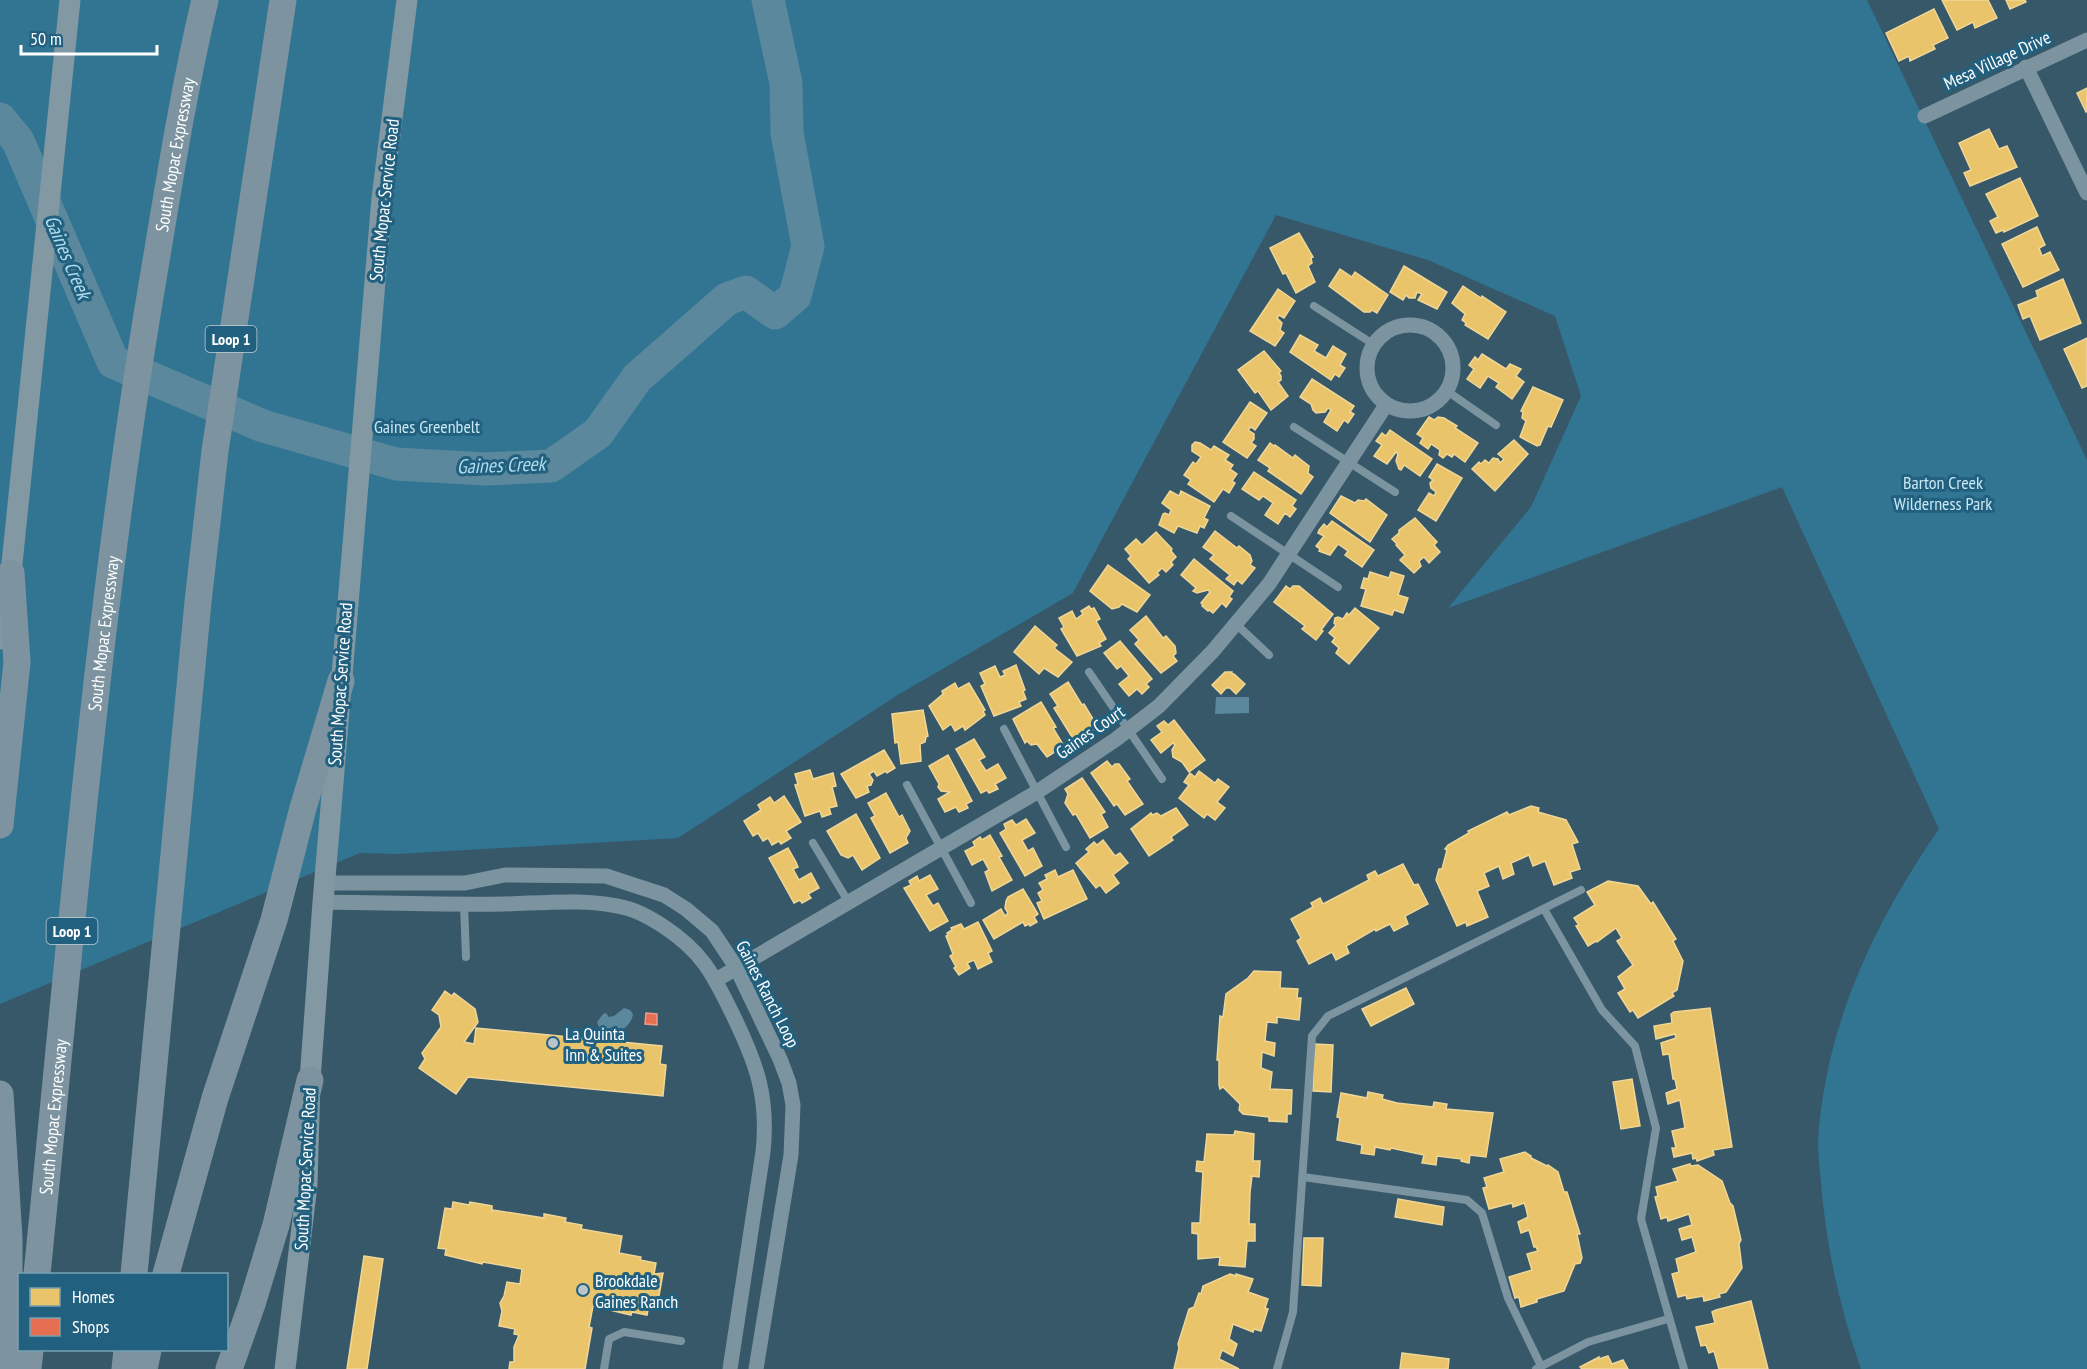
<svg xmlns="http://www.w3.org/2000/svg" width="2087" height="1369" font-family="'PT Sans Narrow',sans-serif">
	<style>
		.green { fill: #327593 }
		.water { fill: #5b889d }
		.homes { fill: #e9c46a; stroke: #f0d697; stroke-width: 1.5 }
		.shops { fill: #e76f51; stroke: #ee9a85; stroke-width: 1.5 }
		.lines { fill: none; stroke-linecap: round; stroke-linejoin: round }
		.river { stroke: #5b889d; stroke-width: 33 }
		.lane { stroke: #7b94a0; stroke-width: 8 }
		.street { stroke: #7b94a0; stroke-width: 15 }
		.secondary { stroke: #8299a4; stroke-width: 21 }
		.highway { stroke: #7d94a0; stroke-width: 27 }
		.poi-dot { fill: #b9c5ca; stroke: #21607e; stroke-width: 2 }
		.labels { text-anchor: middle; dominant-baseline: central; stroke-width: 6; stroke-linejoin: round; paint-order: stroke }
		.shield { fill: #21607e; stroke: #bccfd8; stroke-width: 1.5 }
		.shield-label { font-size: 16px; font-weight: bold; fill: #fff }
		.street-label { font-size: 18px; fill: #fff; stroke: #21607e }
		.park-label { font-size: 18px; fill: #c9e8f5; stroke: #21607e }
		.poi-label { font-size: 18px; fill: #fff; stroke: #21607e; text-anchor: start }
		.water-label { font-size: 20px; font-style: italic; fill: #b1dcee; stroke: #21607e }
	</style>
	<rect width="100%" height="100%" fill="#365869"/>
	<path class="green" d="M0,0H1867L2087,460V1369H1861C1840,1309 1826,1246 1821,1183C1820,1170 1818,1156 1818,1142C1825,1026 1874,923 1939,829L1782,487L1448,608L1531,507L1581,396L1555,316L1428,260L1276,215L1073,593L896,696L678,838L397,854L360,853L0,1004Z"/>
	<g class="water">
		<polygon points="1216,697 1249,697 1249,713 1215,714"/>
		<path d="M624,1008L630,1010L633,1014C631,1032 603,1042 597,1022L603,1014L606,1013L609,1017L614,1016Z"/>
	</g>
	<g class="homes">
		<polygon points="1942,0 1988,0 1997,18 1975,28 1973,22 1957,30"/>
		<polygon points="2006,0 2025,0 2026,2 2010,9"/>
		<polygon points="1934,9 1948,38 1933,45 1935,49 1910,61 1909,56 1899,61 1886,33"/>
		<polygon points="2087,88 2087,111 2086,112 2077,93"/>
		<polygon points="1989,129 1999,149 2007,146 2017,167 1970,186 1964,173 1971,170 1959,143"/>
		<polygon points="2020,178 2038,216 2004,232 2003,230 1996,233 1990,221 1998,217 1986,194"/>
		<polygon points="2037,227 2045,245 2039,248 2042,256 2050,252 2059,270 2023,287 2002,244"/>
		<polygon points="1299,233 1313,257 1311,258 1312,263 1308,266 1315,282 1296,293 1286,273 1283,274 1270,248"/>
		<polygon points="1404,266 1447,292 1437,309 1418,300 1422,294 1417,292 1415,298 1409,298 1406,295 1403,300 1390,292"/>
		<polygon points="1340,269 1352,277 1355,272 1388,295 1377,313 1372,310 1370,312 1364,312 1329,286"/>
		<polygon points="2063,279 2081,323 2040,340 2030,316 2023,319 2018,305 2038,297 2036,291"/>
		<polygon points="1463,286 1481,298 1482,296 1506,312 1488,339 1465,325 1466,323 1462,320 1465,314 1452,303"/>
		<polygon points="1278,289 1295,301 1284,318 1279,315 1277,318 1282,323 1280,330 1284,333 1275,346 1250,331"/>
		<polygon points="1300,335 1318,345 1314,351 1326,358 1333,346 1346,354 1340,365 1345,368 1339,377 1335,374 1331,380 1290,352"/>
		<polygon points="2087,338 2087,386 2082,388 2064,349"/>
		<polygon points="1264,351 1281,371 1279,373 1281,376 1281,380 1278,382 1288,396 1271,410 1258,391 1255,393 1238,370"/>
		<polygon points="1482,354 1506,369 1510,364 1521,369 1516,376 1524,382 1512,399 1496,387 1499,383 1488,376 1480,388 1467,379 1474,369 1469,365 1475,357 1478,360"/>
		<polygon points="1312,379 1354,406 1350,412 1354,414 1348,423 1344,420 1337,431 1324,422 1331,410 1328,408 1325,412 1316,413 1313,410 1311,404 1300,397"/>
		<polygon points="1533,387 1563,400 1551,427 1548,426 1540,445 1537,446 1520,437 1526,421 1522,418 1523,412 1521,411"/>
		<polygon points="1250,402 1267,413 1255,430 1251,427 1248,430 1254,434 1254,439 1251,443 1256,446 1247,458 1223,442"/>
		<polygon points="1429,417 1434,420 1438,417 1444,418 1457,426 1455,428 1478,443 1465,462 1454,454 1452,457 1447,454 1443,458 1439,455 1440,450 1431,444 1428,449 1420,443 1423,438 1417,434"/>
		<polygon points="1390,430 1432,459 1420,476 1404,465 1401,470 1399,469 1396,461 1398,454 1396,452 1387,464 1374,456 1382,445 1376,441 1382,433 1386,436"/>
		<polygon points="1514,440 1528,454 1495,491 1472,469 1479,462 1481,464 1485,460 1489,463 1493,458 1498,459 1500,463 1504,459 1498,454"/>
		<polygon points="1195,442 1200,443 1211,450 1214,446 1229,455 1225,460 1233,465 1230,469 1237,474 1232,481 1235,483 1229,493 1223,489 1214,502 1188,484 1191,480 1184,475 1193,462 1196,464 1201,457 1192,451 1192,445"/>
		<polygon points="1270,443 1274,446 1275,445 1293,458 1295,455 1309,466 1308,473 1313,477 1301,494 1268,471 1270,468 1258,460"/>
		<polygon points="1437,464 1462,478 1436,521 1418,510 1429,493 1434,496 1436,492 1431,488 1430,483 1433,480 1429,477"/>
		<polygon points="1254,472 1296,500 1292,506 1296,509 1290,517 1285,513 1278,524 1265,515 1273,503 1263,496 1259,500 1242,489"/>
		<polygon points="1170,491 1179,496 1181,491 1210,506 1204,518 1208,520 1204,528 1200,526 1197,533 1178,526 1174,533 1159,525 1163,514 1165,513 1169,515 1171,510 1162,503"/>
		<polygon points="1341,496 1355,503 1358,500 1364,501 1366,499 1387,515 1370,542 1330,513"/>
		<polygon points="1415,518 1437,542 1434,545 1440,552 1429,563 1424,557 1419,561 1421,566 1414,573 1400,560 1405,555 1396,545 1397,544 1392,539 1399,533 1399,530"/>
		<polygon points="1332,521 1374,550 1362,567 1345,555 1348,551 1338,544 1330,555 1319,551 1320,549 1316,546 1324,536 1318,533 1319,530 1324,524 1327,527"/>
		<polygon points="1215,531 1237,548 1239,546 1250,555 1252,561 1250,565 1255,568 1242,584 1237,580 1234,585 1226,579 1230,575 1210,559 1214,555 1203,547"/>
		<polygon points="1156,532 1172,549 1171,551 1176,557 1171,562 1173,565 1166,572 1162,568 1157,573 1159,575 1149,583 1128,559 1131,556 1125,549 1136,539 1142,545"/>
		<polygon points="1194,559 1233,591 1229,597 1232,599 1226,607 1222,603 1213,613 1209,610 1208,611 1202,606 1203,605 1201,603 1210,592 1208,590 1197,593 1193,591 1196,588 1181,575"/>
		<polygon points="1108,565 1150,595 1137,612 1122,604 1119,607 1112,609 1090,591"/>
		<polygon points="1370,572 1389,578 1391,572 1404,576 1398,595 1408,598 1403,613 1394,610 1392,615 1361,606 1366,589 1361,588 1364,578 1368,579"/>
		<polygon points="1286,586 1290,589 1293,586 1299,586 1333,614 1321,630 1323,631 1316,640 1302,629 1305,626 1274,602"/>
		<polygon points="1089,606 1091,609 1094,608 1100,619 1096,621 1106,639 1099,643 1101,646 1077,656 1061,629 1064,627 1059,618 1072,611 1076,619 1083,614 1081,611"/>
		<polygon points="1355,608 1379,628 1349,664 1336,653 1339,648 1332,642 1335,638 1329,633 1336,625 1334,623 1335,618 1338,617 1343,619 1347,613 1349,615"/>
		<polygon points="1146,616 1163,638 1166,636 1175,646 1176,653 1173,656 1177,661 1161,673 1135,644 1139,640 1130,630"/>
		<polygon points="1035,626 1057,645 1054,648 1072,662 1058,677 1044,668 1039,674 1014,652"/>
		<polygon points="1120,641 1152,679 1146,684 1149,687 1142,694 1137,689 1129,696 1119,684 1129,676 1121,666 1117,669 1104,653"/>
		<polygon points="1016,665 1025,690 1023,691 1026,699 1019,702 1021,706 994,716 981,686 985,684 980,673 995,666 1000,677 1005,675 1003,671"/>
		<polygon points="1225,672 1232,672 1232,674 1234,674 1245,684 1236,694 1230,688 1226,688 1221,694 1212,685"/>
		<polygon points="1068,682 1082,705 1084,704 1093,719 1090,726 1093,730 1075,742 1054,708 1058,706 1050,694"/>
		<polygon points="955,683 958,689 969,683 985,710 983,711 985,715 965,730 963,726 955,731 951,724 943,730 929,706 943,694 942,691"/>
		<polygon points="1041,702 1056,727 1053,728 1064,746 1047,757 1037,744 1031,745 1027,741 1025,743 1013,719"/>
		<polygon points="923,710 928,736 926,737 925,742 920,744 921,761 901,764 898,742 895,743 892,714"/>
		<polygon points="1174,720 1205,760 1189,772 1182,762 1173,757 1172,750 1175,745 1173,743 1161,753 1151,740 1162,732 1157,726 1164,721 1168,725"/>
		<polygon points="974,739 985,757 979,760 986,771 998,764 1006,778 995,784 998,789 989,793 987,790 981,793 956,749"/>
		<polygon points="884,750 895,768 887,773 886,771 877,776 874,771 869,774 873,780 871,785 867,786 869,792 856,798 841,774"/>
		<polygon points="948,755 972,801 966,804 968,808 959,812 956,807 945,812 938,799 950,792 941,791 938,787 939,784 929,766"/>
		<polygon points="1107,761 1112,767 1115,764 1119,764 1130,779 1127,781 1143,804 1125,815 1117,804 1114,806 1091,773"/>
		<polygon points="810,770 813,779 833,773 836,786 832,787 837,806 829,808 831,814 822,817 820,811 805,816 795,785 798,784 795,774"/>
		<polygon points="1199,771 1215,783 1218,779 1229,787 1217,802 1225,808 1215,820 1207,814 1204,818 1179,798 1189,785 1184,782 1190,773 1195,777"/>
		<polygon points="1082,778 1105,812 1101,814 1108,827 1090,838 1076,814 1073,815 1065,803 1068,794 1065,789"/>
		<polygon points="886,793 899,817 902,815 910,831 906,838 908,843 890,853 871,818 875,816 868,803"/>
		<polygon points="784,796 801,822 786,831 791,838 781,844 779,841 772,845 768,838 763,841 758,833 753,836 744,821 761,810 758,805 770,797 774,803"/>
		<polygon points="1531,806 1539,808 1538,812 1566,820 1578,842 1572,844 1580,869 1570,872 1572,878 1554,885 1545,861 1533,866 1529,855 1511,863 1514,874 1503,879 1499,866 1484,873 1489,886 1477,891 1488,917 1467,926 1466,922 1457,926 1436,880 1439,869 1442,869 1447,850 1445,849 1448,845 1469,833 1468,831 1507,812 1509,815"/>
		<polygon points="1176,808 1188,825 1171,837 1173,840 1149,856 1131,829 1151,813 1152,815 1157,813 1161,816"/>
		<polygon points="856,814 880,858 862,870 853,855 848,858 841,855 827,831"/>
		<polygon points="1026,819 1035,833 1022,840 1028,851 1033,848 1042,866 1025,876 1000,833 1006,829 1004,824 1012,820 1016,825"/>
		<polygon points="990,835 1002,856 999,857 1012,880 992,891 985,872 989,870 983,859 972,865 965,851 975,846 973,842 980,837 982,840"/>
		<polygon points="1103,840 1115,856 1120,853 1128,863 1113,875 1119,883 1106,893 1100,885 1096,888 1076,863 1089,852 1086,849 1094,842 1097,845"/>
		<polygon points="788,848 796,862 798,867 793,869 799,880 811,873 819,888 808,894 811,898 802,903 800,900 794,903 769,858"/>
		<polygon points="1403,864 1414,885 1418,884 1428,904 1405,916 1408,924 1394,931 1390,924 1376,931 1375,929 1346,946 1349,953 1336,960 1332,952 1309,964 1297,941 1301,938 1291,919 1313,907 1311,903 1320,898 1323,904 1369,880 1367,875 1375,871 1378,876"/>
		<polygon points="1055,870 1058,877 1073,870 1087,899 1044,919 1037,903 1042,901 1038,893 1043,890 1039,883 1047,879 1045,875"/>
		<polygon points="930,875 938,889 926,895 933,906 938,903 948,921 930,931 904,888 911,885 909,881 917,876 919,881"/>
		<polygon points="1608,881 1638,886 1651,904 1653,902 1676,939 1673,941 1683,961 1677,990 1672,993 1674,996 1638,1018 1633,1010 1630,1012 1618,993 1625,989 1618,977 1633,965 1617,941 1622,938 1616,928 1597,942 1596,941 1588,946 1576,926 1579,925 1574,918 1595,905 1587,892"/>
		<polygon points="1023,889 1038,914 1034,917 1037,922 1030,926 1029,924 1025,926 1023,922 994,939 983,920 1001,909 1005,916 1008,913 1005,908 1006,901 1008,897"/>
		<polygon points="978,922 992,951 988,953 992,962 978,969 974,960 967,963 970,968 959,975 954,968 956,967 950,956 953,954 946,936 948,935 947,933 952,930 951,928 961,924 964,929"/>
		<polygon points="1254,971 1281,972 1280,988 1298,989 1297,998 1301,998 1299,1020 1277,1017 1277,1023 1267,1022 1265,1041 1275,1043 1274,1056 1262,1052 1261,1068 1272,1072 1270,1089 1292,1090 1291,1114 1287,1114 1287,1122 1269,1121 1269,1117 1243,1114 1239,1110 1240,1104 1223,1087 1220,1089 1219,1085 1219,1060 1217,1060 1220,1016 1223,1017 1226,994 1248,978"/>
		<polygon points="1406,988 1414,1004 1371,1026 1362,1009"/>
		<polygon points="445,991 452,996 454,993 475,1009 478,1022 464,1042 474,1044 476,1028 662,1046 660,1064 666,1065 663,1096 468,1077 456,1094 419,1068 425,1059 422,1053 441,1027 439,1015 432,1010"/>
		<polygon points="1710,1008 1732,1147 1713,1150 1714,1155 1697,1161 1696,1158 1693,1159 1692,1153 1674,1157 1672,1148 1676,1148 1672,1131 1685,1128 1680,1100 1668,1104 1666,1093 1677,1089 1675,1079 1673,1079 1669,1054 1663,1055 1661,1043 1676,1038 1675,1034 1656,1039 1654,1026 1672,1023 1671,1014 1674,1012"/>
		<polygon points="1314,1044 1333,1045 1331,1092 1313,1091"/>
		<polygon points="1632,1079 1640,1126 1621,1129 1613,1082"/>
		<polygon points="1368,1092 1383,1095 1382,1099 1397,1103 1433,1107 1434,1102 1447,1104 1446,1109 1493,1113 1486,1157 1470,1155 1469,1163 1461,1161 1462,1159 1437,1156 1436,1165 1422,1163 1424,1155 1391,1148 1390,1150 1375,1147 1374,1155 1361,1153 1362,1145 1337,1140 1340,1118 1337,1117 1341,1093 1367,1098"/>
		<polygon points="1235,1131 1254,1134 1253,1161 1260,1161 1259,1177 1252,1176 1250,1192 1249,1224 1255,1224 1255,1241 1247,1241 1245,1267 1219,1265 1220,1257 1198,1259 1198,1234 1192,1233 1192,1223 1200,1223 1203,1172 1196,1171 1197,1161 1204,1162 1207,1134 1234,1135"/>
		<polygon points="1525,1152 1531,1156 1531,1158 1547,1166 1548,1165 1558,1172 1564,1192 1567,1192 1580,1234 1577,1234 1582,1258 1580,1263 1575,1264 1564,1291 1537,1299 1537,1302 1521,1307 1519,1297 1515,1298 1509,1277 1532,1270 1527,1254 1538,1251 1536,1247 1534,1247 1529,1230 1521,1233 1518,1222 1528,1217 1526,1208 1524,1203 1513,1207 1512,1203 1489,1209 1483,1188 1487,1187 1484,1178 1504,1172 1500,1159"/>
		<polygon points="1690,1164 1691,1166 1698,1165 1722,1181 1730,1203 1733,1206 1741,1240 1739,1244 1742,1268 1726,1292 1719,1294 1720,1297 1704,1301 1703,1296 1687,1299 1686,1295 1678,1297 1672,1274 1679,1272 1676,1259 1696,1252 1692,1237 1682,1240 1679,1229 1692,1225 1689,1214 1668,1221 1667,1217 1661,1219 1655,1197 1658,1196 1656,1187 1678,1181 1673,1169"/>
		<polygon points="1398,1199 1444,1207 1442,1225 1395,1217"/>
		<polygon points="453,1202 469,1205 470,1202 492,1206 492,1212 493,1210 544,1218 544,1214 566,1218 565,1222 582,1225 581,1229 622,1236 619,1253 641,1257 640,1260 656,1263 654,1274 663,1273 657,1307 649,1304 647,1315 632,1312 631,1315 593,1306 589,1327 592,1328 585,1369 509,1369 510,1362 514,1362 514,1347 519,1335 514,1334 515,1329 499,1326 502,1311 500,1303 504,1296 507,1282 520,1284 522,1269 483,1262 482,1264 445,1255 446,1249 438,1248 445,1208 452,1209"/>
		<polygon points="1304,1238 1323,1238 1321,1286 1302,1285"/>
		<polygon points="364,1256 383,1259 367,1369 347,1369"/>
		<polygon points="1230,1274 1236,1276 1236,1274 1253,1279 1248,1292 1268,1299 1265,1308 1268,1309 1261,1331 1254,1329 1253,1332 1233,1324 1229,1339 1237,1344 1233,1356 1222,1350 1219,1359 1239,1369 1174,1369 1179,1348 1178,1344 1189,1309 1194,1307 1199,1293 1201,1294 1203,1286"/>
		<polygon points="1751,1301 1768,1369 1719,1369 1714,1351 1709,1353 1706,1345 1701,1346 1696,1327 1715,1323 1712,1312 1716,1310"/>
		<polygon points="1402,1353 1449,1359 1448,1369 1400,1369"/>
		<polygon points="1608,1356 1612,1364 1623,1360 1628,1369 1582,1369 1580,1367 1599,1357 1599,1359"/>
	</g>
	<polygon class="shops" points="646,1013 657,1014 657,1025 645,1024"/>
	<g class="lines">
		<polyline class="river" points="0,119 18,141 113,362 263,426 396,464 485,469 551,466 598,433 637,378 727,299 746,292 775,313 795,296 808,246 787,133 786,83 768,0"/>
		<g class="lane">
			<polyline points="1314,306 1373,344"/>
			<polyline points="1447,391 1496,425"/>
			<polyline points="1294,427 1395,492"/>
			<polyline points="1231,516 1338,587"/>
			<polyline points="1236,624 1269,655"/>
			<polyline points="1089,672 1162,779"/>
			<polyline points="1004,729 1066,847"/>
			<polyline points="907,785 971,903"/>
			<polyline points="813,843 849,903"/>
			<polyline points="464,904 466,957"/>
			<polyline points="1544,909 1602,1010 1635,1046 1656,1128 1641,1219 1684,1369"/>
			<polyline points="1303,1177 1467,1200 1482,1213 1508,1298 1541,1366"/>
			<polyline points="604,1369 609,1339 624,1332 681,1341"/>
			<polyline points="1277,1369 1293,1312 1312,1036 1328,1016 1581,890"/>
			<polyline points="1536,1369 1588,1342 1668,1319"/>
		</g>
		<g class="street">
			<polyline points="2026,67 2087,193"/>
			<polyline points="1925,116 2087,40"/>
			<circle cx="1410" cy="368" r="43"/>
			<polyline points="324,883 465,883 505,875 606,876 664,895 686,909 712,931 736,967 780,1059 789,1083 793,1105 791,1155 756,1369"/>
			<path d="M323,902C383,903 444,905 504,904C544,903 588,898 626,908C639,911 652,919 663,926C702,952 712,972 732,1013C756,1062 769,1096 763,1152L730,1369"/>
			<polyline points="716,980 1037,792 1115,740 1159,706 1213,651 1269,584 1386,405"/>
		</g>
		<g class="secondary">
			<polyline points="0,639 11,573 70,0"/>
			<polyline points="285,1369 307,1185 310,1080 323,902 382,198 407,0"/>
		</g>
		<g class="highway">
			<polyline points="0,825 17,662 11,573"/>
			<polyline points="0,1094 9,1238 9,1369"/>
			<path id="s1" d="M37,1274C71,938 98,600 155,267C170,177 184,88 205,0"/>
			<polyline points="134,1274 198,602 215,451 283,0"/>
			<polyline points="166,1274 215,1098 274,920 303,808 341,681"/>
			<polyline points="28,1369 30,1350"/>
			<polyline points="125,1369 127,1350"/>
			<polyline points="144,1369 148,1350"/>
			<polyline points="229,1369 252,1304 276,1225 310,1080"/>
		</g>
	</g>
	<g class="poi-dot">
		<circle cx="553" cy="1043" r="6"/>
		<circle cx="583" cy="1290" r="6"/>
	</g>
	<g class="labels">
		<g class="shield">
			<rect x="205.5" y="326" width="51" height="26" rx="4.5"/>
			<rect x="46.5" y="918" width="51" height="26" rx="4.5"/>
		</g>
		<g class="shield-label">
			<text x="231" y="339">Loop 1</text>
			<text x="72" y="931">Loop 1</text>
		</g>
		<g class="street-label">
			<text transform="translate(1997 60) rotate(-25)">Mesa Village Drive</text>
			<text stroke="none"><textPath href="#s1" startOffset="1128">South Mopac Expressway</textPath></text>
			<text transform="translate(384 200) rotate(-84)">South Mopac Service Road</text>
			<text stroke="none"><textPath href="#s1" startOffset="644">South Mopac Expressway</textPath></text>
			<text transform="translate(340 684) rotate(-86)">South Mopac Service Road</text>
			<text transform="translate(1090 732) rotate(-35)">Gaines Court</text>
			<text transform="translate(768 994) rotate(63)">Gaines Ranch Loop</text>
			<text stroke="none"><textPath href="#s1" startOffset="158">South Mopac Expressway</textPath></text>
			<text transform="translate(305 1169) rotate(-87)">South Mopac Service Road</text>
		</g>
		<g class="park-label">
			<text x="427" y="426">Gaines Greenbelt</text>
			<text x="1943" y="482">Barton Creek<tspan x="1943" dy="21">Wilderness Park</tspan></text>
		</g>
		<g class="poi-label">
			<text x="565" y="1033">La Quinta<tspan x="565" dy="21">Inn &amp; Suites</tspan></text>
			<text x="595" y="1280">Brookdale<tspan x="595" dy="21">Gaines Ranch</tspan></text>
		</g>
		<g class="water-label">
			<text transform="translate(68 257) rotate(67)">Gaines Creek</text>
			<text transform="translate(501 465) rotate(-2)">Gaines Creek</text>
		</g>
	</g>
	<rect x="18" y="1273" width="210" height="78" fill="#21607e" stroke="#7aa0b2" stroke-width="1.5"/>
	<rect x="30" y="1288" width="30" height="18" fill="#e9c46a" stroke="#7aa0b2" stroke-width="1.5"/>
	<text x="72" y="1303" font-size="18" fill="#ffffff">Homes</text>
	<rect x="30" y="1318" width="30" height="18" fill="#e76f51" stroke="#7aa0b2" stroke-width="1.5"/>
	<text x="72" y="1333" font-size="18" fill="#ffffff">Shops</text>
	<path d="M21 45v9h136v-9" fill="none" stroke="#ffffff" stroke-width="3"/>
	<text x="30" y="45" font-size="18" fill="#ffffff" stroke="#21607e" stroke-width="4.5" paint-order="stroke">50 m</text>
</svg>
